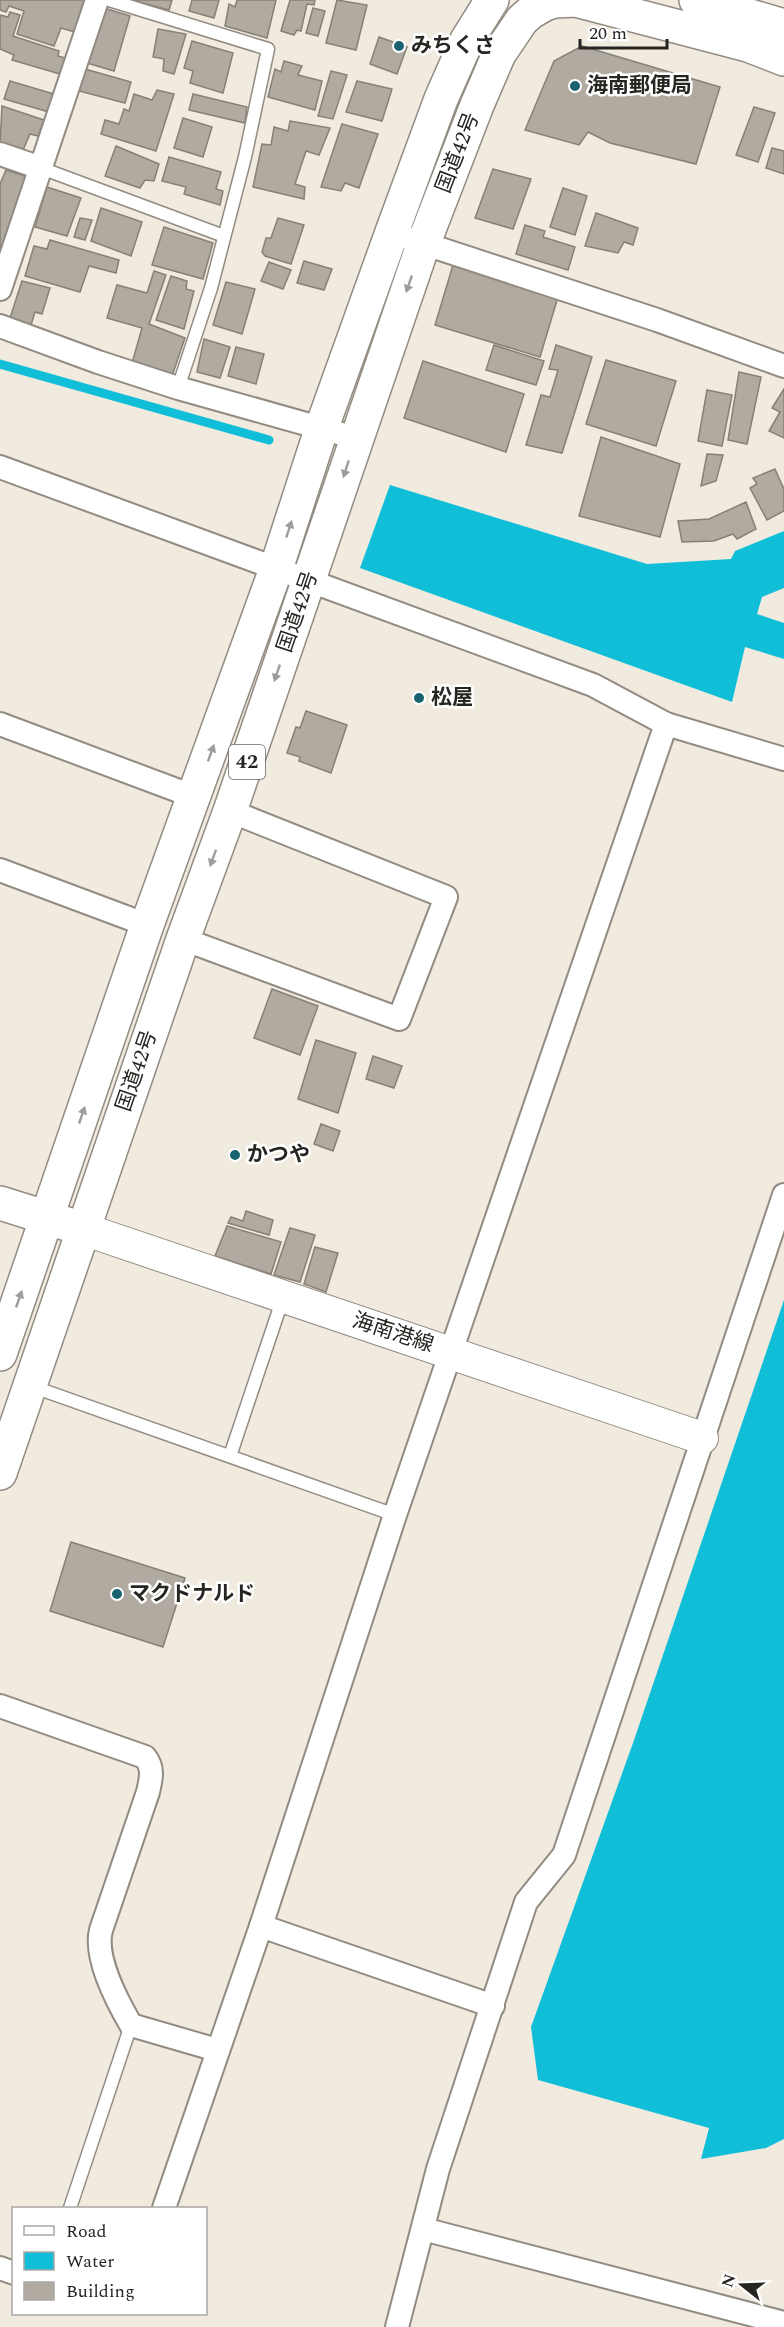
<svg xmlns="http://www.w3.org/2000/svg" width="784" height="2327" font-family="Spectral,'Noto Sans JP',serif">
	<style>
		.water { fill: #11bed8 }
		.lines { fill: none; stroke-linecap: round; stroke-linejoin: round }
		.stream { stroke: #11bed8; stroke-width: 9 }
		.building { fill: #b0aaa0; stroke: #868178; stroke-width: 1.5 }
		.lane-casing { stroke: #918b82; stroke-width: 15 }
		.street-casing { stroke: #918b82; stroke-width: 26 }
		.secondary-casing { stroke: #918b82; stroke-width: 34 }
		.primary-casing { stroke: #918b82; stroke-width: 36 }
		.highway-casing { stroke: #918b82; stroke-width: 36 }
		.lane { stroke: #fff; stroke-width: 12 }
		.street { stroke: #fff; stroke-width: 22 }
		.secondary { stroke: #fff; stroke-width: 32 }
		.primary { stroke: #fff; stroke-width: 33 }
		.highway { stroke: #fff; stroke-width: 33 }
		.oneway { fill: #9e9d9b }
		.poi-dot { fill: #196370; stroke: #fff; stroke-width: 2 }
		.labels { text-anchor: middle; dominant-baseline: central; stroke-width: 5; stroke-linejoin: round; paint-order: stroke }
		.shield { fill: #fff; stroke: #686664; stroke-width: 1.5 }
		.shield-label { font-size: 20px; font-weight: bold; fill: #272521 }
		.poi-label { font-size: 21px; font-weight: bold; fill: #272521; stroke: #fff; text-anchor: start }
		.street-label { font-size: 21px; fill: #272521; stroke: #fff }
	</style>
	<rect width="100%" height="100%" fill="#f0eadf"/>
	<g class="water">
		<polygon points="390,485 647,564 731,559 735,551 784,531 784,588 762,597 757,614 784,623 784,659 745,647 732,702 360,568"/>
		<polygon points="784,1300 784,2139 766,2148 701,2159 709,2128 538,2080 531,2027 633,1743"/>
	</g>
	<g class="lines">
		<polyline class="stream" points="0,364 269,440"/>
	</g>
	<g class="building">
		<polygon points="0,0 84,0 75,32 61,28 54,46 17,34 24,11 9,6 6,12 0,10"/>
		<polygon points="131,0 172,0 169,10"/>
		<polygon points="192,0 219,0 214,18 189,11"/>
		<polygon points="237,0 276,0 267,38 225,26 229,4 235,7"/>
		<polygon points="290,0 315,0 314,5 307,4 301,31 297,30 294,35 281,31"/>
		<polygon points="337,0 367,5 356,50 326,43"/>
		<polygon points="104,8 130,16 114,71 87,63"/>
		<polygon points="313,8 325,11 318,36 306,33"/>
		<polygon points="10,12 20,15 13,36 59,51 58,56 65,58 60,74 12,60 14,55 0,49 0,15 8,17"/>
		<polygon points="158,29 186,34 174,74 163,71 164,59 153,57"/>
		<polygon points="379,37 407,47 397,74 370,64"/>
		<polygon points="192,41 233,53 223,93 190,83 193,71 184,68"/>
		<polygon points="582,46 720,87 696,164 610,143 588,132 579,145 525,130 554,61"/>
		<polygon points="284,61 302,66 298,75 322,81 315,110 268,97 275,69 281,72"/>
		<polygon points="85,69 131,82 125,103 79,91"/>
		<polygon points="331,71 347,75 333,119 318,116"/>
		<polygon points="10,81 54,94 49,112 4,99"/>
		<polygon points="357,81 392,89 382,121 346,112"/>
		<polygon points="157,90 174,94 156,151 101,134 105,120 119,124 124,109 129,111 134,94 152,100"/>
		<polygon points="193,94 247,107 245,123 189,110"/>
		<polygon points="2,106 44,120 38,136 30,134 23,150 0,143"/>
		<polygon points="754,107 775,113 758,162 736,155"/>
		<polygon points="183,118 212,127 203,157 174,148"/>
		<polygon points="290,121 330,128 319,155 306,151 295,184 305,187 304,199 253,187 262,144 271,145 274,127 288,131"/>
		<polygon points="342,124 378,134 359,188 345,183 341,191 321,187"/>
		<polygon points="116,146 159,164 154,181 145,180 140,188 105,176"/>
		<polygon points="772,148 784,151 784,174 766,168"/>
		<polygon points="169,157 221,172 216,189 223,191 220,205 184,194 186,187 162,181"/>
		<polygon points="493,169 531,179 513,229 475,218"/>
		<polygon points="6,170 28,177 0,262 0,184"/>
		<polygon points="47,187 81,198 67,236 35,227"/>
		<polygon points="563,188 587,196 575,235 550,227"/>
		<polygon points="101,208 142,222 131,256 91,241"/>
		<polygon points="596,213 638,228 633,245 624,242 618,253 585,246"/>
		<polygon points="80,218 92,220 85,240 74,237"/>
		<polygon points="278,218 304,225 291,264 265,256 262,252 266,238 271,238"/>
		<polygon points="525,225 545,231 543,237 575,247 568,270 516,254"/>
		<polygon points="164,227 213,243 203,279 152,265"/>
		<polygon points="50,240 119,260 116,273 89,266 80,292 25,276 34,246 47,249"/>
		<polygon points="304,261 332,269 324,290 297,283"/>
		<polygon points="269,262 291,270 283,289 261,281"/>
		<polygon points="453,265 558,297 540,357 435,325"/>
		<polygon points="154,271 166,275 149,324 185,338 172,376 132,363 142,328 107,318 117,285 147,293"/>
		<polygon points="171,276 187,281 186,289 194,291 184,329 156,320"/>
		<polygon points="22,281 50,288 42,314 35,312 31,325 10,318"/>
		<polygon points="226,282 255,289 242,334 213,325"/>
		<polygon points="204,339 230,347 220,378 197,372"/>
		<polygon points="494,345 544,361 536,385 486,370"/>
		<polygon points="556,345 592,357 562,453 526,445 541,395 550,397 558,370 549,369"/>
		<polygon points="236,347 264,354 256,384 228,376"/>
		<polygon points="606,360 676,381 656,446 586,424"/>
		<polygon points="423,361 524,394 506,452 404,418"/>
		<polygon points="739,372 761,377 747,444 728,440"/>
		<polygon points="784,389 784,438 769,431 780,412 772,408"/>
		<polygon points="707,390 732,395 722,446 698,441"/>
		<polygon points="601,437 680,464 660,537 579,516"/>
		<polygon points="707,454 723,455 716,481 701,486"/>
		<polygon points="775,469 784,489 784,511 767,520 750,488 757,484 753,478"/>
		<polygon points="746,502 756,529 737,539 733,534 714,541 682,542 678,521 709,519"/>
		<polygon points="306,711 347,725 331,773 299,761 300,757 287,753 296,727 300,728"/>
		<polygon points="272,989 318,1006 300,1055 254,1038"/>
		<polygon points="316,1040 356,1053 338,1113 298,1099"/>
		<polygon points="373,1056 402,1066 394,1088 366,1079"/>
		<polygon points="321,1124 340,1131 333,1151 314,1144"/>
		<polygon points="246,1211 273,1220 269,1235 228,1223 231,1217 243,1221"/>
		<polygon points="227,1226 281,1242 271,1274 215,1256"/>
		<polygon points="290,1228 315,1235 300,1282 274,1275"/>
		<polygon points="315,1247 338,1253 326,1292 304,1284"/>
		<polygon points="71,1542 185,1578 163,1647 50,1611"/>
	</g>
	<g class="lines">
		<defs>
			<g id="lane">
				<polyline points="109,0 268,49 245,157 211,288 178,388"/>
				<polyline points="41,168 224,236"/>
				<polyline points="31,1386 395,1515"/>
				<polyline points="230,1456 283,1298"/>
				<polyline points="70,2208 131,2025"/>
			</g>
			<g id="street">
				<polyline points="0,154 41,168"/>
				<polyline points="410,239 657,320 784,366"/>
				<polyline points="0,289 97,0"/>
				<polyline points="0,326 98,362 178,388 356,438"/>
				<polyline points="0,467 593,685 666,724 784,759"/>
				<polyline points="0,724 195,797"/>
				<polyline points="0,870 147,925"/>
				<polyline points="183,939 399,1019 446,897 230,811"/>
				<path d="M0,1706L145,1757C154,1768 151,1779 148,1792L101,1930C94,1957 117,2001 131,2025L217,2050"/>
				<polyline points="261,1926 493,2006"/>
				<polyline points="164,2208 261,1926 395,1515 666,724"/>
				<polyline points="423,2229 784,2323"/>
				<polyline points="0,2268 14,2273"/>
				<polyline points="397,2327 438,2169 526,1902 564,1855 784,1195"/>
			</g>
			<polyline id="secondary" points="83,1229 702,1438"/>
			<polyline id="primary" points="0,1203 83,1229"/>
			<g id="highway">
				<polyline points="696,0 784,26"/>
				<polyline points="0,1354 147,925 276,569 322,427 392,232 441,99 467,40 492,0"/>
				<polyline points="0,1473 183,939 230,811 423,245 477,105 499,54 522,20 531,12 545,4 555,1 576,0 748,45 784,59"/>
			</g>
		</defs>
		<use href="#lane" class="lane-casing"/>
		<use href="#street" class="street-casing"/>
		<use href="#secondary" class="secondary-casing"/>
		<use href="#primary" class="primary-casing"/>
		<use href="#highway" class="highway-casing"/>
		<use href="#lane" class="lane"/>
		<use href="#street" class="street"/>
		<use href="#secondary" class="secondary"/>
		<use href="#primary" class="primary"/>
		<use href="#highway" class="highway"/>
	</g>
	<defs><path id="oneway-solid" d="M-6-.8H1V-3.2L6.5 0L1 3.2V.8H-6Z" transform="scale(1.5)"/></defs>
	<g class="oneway">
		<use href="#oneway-solid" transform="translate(409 284) rotate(109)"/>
		<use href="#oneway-solid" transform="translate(346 469) rotate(108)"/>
		<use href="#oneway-solid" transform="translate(289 529) rotate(-72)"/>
		<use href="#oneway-solid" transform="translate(277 673) rotate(109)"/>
		<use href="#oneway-solid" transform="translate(211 753) rotate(-70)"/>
		<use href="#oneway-solid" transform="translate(213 858) rotate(110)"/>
		<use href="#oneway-solid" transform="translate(82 1115) rotate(-71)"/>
		<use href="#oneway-solid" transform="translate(19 1299) rotate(-71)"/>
	</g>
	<g class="poi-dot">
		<circle cx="399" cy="46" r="6"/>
		<circle cx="575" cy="86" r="6"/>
		<circle cx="419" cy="698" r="6"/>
		<circle cx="235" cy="1155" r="6"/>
		<circle cx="117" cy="1594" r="6"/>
	</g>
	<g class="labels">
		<rect class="shield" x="229" y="745" width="36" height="34" rx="4.5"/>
		<g class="shield-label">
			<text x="247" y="762">42</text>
		</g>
		<g class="poi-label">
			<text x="411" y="46">みちくさ</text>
			<text x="587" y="86">海南郵便局</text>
			<text x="431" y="698">松屋</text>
			<text x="247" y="1155">かつや</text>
			<text x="129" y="1594">マクドナルド</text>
		</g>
		<g class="street-label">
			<text transform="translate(458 153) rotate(-69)">国道42号</text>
			<text transform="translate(298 612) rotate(-71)">国道42号</text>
			<text transform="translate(137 1071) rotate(-71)">国道42号</text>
			<text transform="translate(393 1333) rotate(18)">海南港線</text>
		</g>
	</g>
	<rect x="12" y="2207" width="195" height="108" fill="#ffffff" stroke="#a9a8a6" stroke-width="1.5"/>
	<rect x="24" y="2226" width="30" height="9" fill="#ffffff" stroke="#a9a8a6" stroke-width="1.5"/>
	<text x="66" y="2237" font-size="18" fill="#272521">Road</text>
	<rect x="24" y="2252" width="30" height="18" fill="#11bed8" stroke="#a9a8a6" stroke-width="1.5"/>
	<text x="66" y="2267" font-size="18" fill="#272521">Water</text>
	<rect x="24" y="2282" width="30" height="18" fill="#b0aaa0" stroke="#a9a8a6" stroke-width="1.5"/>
	<text x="66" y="2297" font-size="18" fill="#272521">Building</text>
	<g transform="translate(742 2285) rotate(288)" stroke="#ffffff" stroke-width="4.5" paint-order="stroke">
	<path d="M0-4.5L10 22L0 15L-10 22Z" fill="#272521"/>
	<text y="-9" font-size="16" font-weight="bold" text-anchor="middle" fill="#272521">N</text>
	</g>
	<path d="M580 39v9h87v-9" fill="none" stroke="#272521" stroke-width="3"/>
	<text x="589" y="39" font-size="18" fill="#272521" stroke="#ffffff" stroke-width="4.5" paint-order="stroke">20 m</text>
</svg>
